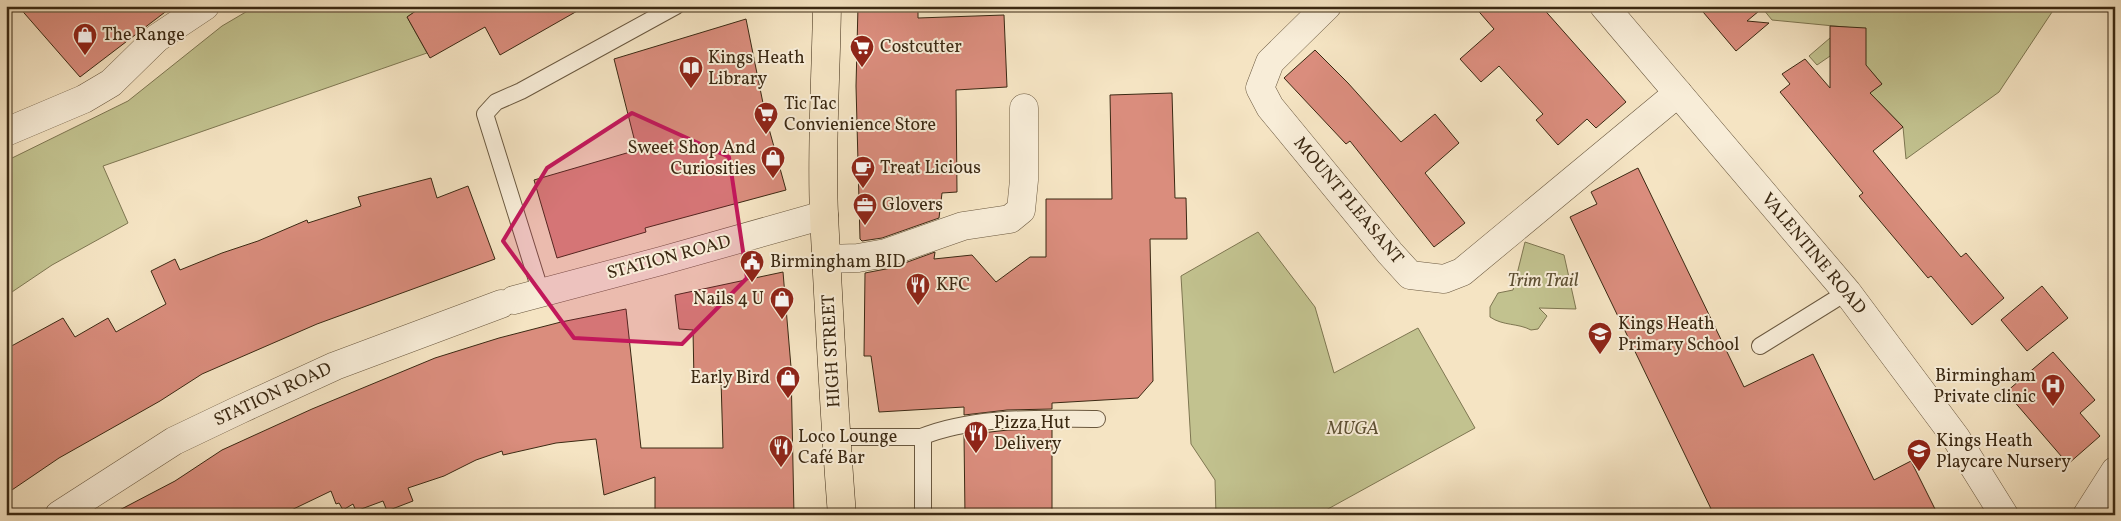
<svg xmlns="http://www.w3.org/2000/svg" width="2121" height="521" font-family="Vollkorn,serif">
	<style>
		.green { fill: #c2c28f; stroke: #7e7651 }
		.building { fill: #da8d7d; stroke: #3b2913 }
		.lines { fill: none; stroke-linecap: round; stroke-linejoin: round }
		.service-casing { stroke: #6a583f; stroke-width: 18 }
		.minor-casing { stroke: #6a583f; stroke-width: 29 }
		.trunk-casing { stroke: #3b2913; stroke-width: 29 }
		.service { stroke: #f8edd8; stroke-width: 16 }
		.minor { stroke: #f8edd8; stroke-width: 28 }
		.trunk { stroke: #f5e4c3; stroke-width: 28 }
		.marked { fill: #c2185b; fill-opacity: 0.2; stroke: #c2185b; stroke-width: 4; stroke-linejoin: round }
		.labels { text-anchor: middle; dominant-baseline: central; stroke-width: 4; stroke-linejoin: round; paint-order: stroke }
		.poi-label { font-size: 18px; fill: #3b2913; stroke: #f8edd8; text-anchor: start }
		.street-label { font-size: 18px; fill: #3b2913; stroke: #f8edd8 }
		.park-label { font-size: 18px; font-style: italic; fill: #5d4f32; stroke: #f8edd8 }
	</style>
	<rect width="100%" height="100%" fill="#f5e4c3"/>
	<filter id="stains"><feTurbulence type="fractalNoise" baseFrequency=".004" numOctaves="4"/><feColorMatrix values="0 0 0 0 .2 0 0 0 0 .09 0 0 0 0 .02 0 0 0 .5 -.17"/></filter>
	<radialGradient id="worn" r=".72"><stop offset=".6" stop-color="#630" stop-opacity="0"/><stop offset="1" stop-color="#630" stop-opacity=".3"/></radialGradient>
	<g class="green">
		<polygon points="256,6 423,6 407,17 427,53 103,166 128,223 52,265 6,296 6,161 128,101 222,26"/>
		<polygon points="1765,6 2056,6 1999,92 1906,159 1903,127 1879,102 1861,99 1882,84 1870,70 1833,54 1817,65 1809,56 1830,38 1865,40 1865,29 1772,20 1763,9"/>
		<polygon points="1258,232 1315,307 1334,373 1418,328 1475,428 1317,515 1216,515 1215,480 1191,444 1181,276"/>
		<path d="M1525,242L1564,255L1576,309L1539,308L1547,316L1538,329L1531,330C1518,323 1503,326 1490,317V307L1498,293L1513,290Z"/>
	</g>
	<g class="building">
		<polygon points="18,6 173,6 80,77"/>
		<polygon points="423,6 586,6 500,55 485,27 430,58 407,17"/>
		<polygon points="858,6 918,6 918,18 1004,15 1007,87 956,90 957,192 942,193 939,218 882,238 862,241 860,239 856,86"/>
		<polygon points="1474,6 1541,6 1626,102 1596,128 1587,119 1558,145 1536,120 1543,114 1499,66 1481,82 1460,59 1494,29"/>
		<polygon points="1698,6 1765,6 1747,21 1769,23 1736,51"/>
		<polygon points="746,19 766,118 786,190 645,228 646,232 557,258 534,180 637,150 614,59"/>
		<polygon points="1830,26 1866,28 1866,65 1882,84 1870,93 1903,127 1873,151 1961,257 1966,253 2004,298 1972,325 1931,276 1928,278 1859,196 1863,193 1780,92 1790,84 1782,74 1805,59 1830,88"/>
		<polygon points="1315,50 1348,83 1401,142 1435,114 1459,143 1425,173 1465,223 1434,247 1350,141 1346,144 1284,78"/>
		<polygon points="1172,93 1175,198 1186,198 1187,239 1150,239 1153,381 1138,398 1052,403 1052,409 1007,410 964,415 964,407 879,412 871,356 864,356 865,273 891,268 935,252 934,259 972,255 996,282 1030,257 1046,257 1046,199 1112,199 1110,95"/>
		<polygon points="1638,168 1744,387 1813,354 1874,480 1911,461 1938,515 1714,515 1570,217 1597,204 1591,192"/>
		<polygon points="431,178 437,198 468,186 495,259 317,324 202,374 160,401 59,458 6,494 6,349 63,318 75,337 108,318 116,332 166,304 151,271 175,259 180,270 222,253 258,241 307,220 308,223 361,206 358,197"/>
		<polygon points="783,272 791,367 794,515 655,515 655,477 604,495 596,439 556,443 503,455 502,451 476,460 444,476 408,488 413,501 387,511 383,501 356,511 353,504 343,510 339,503 336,504 331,491 281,515 110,515 175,481 222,450 312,409 435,358 499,338 561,322 626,309 641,448 723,448 721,380 694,381 693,330 679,329 675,295"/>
		<polygon points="2042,286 2068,318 2027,351 2001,320"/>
		<polygon points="2053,352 2095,400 2080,413 2100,436 2068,464 2006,392"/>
		<polygon points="1052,429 1052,515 965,515 964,435 1008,430"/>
	</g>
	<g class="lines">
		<defs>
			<g id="service">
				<polyline points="541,293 485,114 496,102 521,91 676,6"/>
				<polyline points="1760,346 1847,292"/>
				<polyline points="836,437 923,437 923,515"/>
				<path d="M921,437C976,415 1039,419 1097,419"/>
			</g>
			<g id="minor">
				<polyline points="1327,6 1270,62 1260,88 1270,107 1390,253 1410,275 1444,279 1462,272 1678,93"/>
				<polyline points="1604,6 1847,292 1956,438 2004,515"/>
				<polyline points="6,132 84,99 111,83 157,38 205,6"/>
				<polyline points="827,259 858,258 886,253 963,226 1010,219 1021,210 1024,180 1024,108"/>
				<polyline points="514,300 661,261 824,215"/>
				<polyline points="59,515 174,441 239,410 335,366 501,304"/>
				<polyline points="2087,515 2115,471"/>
			</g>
			<path id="trunk" d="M827,6C826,76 821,146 824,215C829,315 834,415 842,515"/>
		</defs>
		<use href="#service" class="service-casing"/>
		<use href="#minor" class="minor-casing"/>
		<use href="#trunk" class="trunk-casing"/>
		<use href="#service" class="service"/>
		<use href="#minor" class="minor"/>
		<use href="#trunk" class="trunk"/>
	</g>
	<path class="marked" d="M632,113L729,157L747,278L682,344L574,338L503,241L547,168Z"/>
	<defs>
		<symbol id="shop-pin" viewBox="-11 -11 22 30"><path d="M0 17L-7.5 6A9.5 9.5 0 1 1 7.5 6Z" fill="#8f2418" stroke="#f8edd8"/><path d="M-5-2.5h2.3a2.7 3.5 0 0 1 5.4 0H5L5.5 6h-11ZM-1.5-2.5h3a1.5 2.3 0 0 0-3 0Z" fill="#fff"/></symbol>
		<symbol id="supermarket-pin" viewBox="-11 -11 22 30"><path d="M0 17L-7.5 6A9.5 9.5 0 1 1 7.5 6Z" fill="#8f2418" stroke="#f8edd8"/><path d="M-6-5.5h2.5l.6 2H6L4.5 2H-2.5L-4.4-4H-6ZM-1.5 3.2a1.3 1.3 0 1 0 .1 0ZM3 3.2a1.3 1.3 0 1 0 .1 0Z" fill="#fff"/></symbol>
		<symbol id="library-pin" viewBox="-11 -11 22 30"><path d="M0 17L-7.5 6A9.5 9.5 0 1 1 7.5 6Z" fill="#8f2418" stroke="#f8edd8"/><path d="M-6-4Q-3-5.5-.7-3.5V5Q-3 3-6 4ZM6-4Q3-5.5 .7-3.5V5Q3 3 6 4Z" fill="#fff"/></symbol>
		<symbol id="cafe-pin" viewBox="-11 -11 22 30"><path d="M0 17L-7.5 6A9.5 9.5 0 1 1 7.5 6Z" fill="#8f2418" stroke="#f8edd8"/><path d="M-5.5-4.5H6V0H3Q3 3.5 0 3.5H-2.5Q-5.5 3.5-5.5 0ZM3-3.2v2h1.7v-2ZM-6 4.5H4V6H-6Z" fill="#fff"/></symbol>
		<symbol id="office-pin" viewBox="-11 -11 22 30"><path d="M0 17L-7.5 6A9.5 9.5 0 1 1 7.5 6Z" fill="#8f2418" stroke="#f8edd8"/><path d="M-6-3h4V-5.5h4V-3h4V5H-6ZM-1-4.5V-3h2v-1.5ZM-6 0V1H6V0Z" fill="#fff"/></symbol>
		<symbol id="civic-pin" viewBox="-11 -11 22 30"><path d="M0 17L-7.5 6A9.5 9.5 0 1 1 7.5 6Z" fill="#8f2418" stroke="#f8edd8"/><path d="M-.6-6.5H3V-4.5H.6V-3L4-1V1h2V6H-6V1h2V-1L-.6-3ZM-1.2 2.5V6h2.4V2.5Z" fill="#fff"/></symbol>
		<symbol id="restaurant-pin" viewBox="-11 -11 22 30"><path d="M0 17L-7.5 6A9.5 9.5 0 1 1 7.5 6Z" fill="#8f2418" stroke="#f8edd8"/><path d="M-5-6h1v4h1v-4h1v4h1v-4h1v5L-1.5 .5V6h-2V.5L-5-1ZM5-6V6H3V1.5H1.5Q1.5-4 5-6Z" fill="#fff"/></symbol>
		<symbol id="school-pin" viewBox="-11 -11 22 30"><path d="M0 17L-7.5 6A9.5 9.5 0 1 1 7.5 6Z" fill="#8f2418" stroke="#f8edd8"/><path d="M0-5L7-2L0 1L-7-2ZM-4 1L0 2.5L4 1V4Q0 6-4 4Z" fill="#fff"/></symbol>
		<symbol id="hospital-pin" viewBox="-11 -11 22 30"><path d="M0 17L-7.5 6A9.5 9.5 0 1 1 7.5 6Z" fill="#8f2418" stroke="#f8edd8"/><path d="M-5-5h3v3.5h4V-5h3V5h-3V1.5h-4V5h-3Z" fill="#fff"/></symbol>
	</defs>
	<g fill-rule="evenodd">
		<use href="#shop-pin" x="71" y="21" width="28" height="38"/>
		<use href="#supermarket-pin" x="848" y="33" width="28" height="38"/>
		<use href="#library-pin" x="677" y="54" width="28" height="38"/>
		<use href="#supermarket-pin" x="752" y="100" width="28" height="38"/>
		<use href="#shop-pin" x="759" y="144" width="28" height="38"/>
		<use href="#cafe-pin" x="849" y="154" width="28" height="38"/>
		<use href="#office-pin" x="851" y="191" width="28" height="38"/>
		<use href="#civic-pin" x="738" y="248" width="28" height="38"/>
		<use href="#restaurant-pin" x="904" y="271" width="28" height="38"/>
		<use href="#shop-pin" x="768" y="285" width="28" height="38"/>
		<use href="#school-pin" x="1586" y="320" width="28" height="38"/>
		<use href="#shop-pin" x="774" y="364" width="28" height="38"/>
		<use href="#hospital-pin" x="2039" y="372" width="28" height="38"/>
		<use href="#restaurant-pin" x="962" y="419" width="28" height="38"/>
		<use href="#restaurant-pin" x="767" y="433" width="28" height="38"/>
		<use href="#school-pin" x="1905" y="437" width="28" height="38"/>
	</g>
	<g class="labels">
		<g class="poi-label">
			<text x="102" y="35">The Range</text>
			<text x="880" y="47">Costcutter</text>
			<text x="708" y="58">Kings Heath<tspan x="708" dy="21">Library</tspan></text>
			<text x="784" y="104">Tic Tac<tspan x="784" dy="21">Convienience Store</tspan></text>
			<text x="756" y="148" text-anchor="end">Sweet Shop And<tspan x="756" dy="21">Curiosities</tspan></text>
			<text x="880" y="168">Treat Licious</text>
			<text x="882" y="205">Glovers</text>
			<text x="770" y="262">Birmingham BID</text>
			<text x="936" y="285">KFC</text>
			<text x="764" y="299" text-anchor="end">Nails 4 U</text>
			<text x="1618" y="324">Kings Heath<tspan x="1618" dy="21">Primary School</tspan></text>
			<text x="2036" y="376" text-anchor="end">Birmingham<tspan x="2036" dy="21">Private clinic</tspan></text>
			<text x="770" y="378" text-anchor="end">Early Bird</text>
			<text x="994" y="423">Pizza Hut<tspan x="994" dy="21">Delivery</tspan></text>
			<text x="798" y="437">Loco Lounge<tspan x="798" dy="21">Café Bar</tspan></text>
			<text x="1936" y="441">Kings Heath<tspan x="1936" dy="21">Playcare Nursery</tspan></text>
		</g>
		<g class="street-label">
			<text transform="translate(1348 201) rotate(50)">MOUNT PLEASANT</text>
			<text transform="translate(1813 254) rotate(50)">VALENTINE ROAD</text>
			<text transform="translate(669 258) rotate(-15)">STATION ROAD</text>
			<text transform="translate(832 351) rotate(-93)">HIGH STREET</text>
			<text transform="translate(273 395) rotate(-25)">STATION ROAD</text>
		</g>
		<g class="park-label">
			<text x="1543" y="281">Trim Trail</text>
			<text x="1353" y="429">MUGA</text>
		</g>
	</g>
	<rect width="2121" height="521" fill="none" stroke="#f5e4c3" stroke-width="25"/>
	<rect x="8" y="8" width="2106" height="506" fill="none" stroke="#3b2913" stroke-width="2.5"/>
	<rect x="12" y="12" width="2096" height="496" fill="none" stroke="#3b2913"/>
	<rect width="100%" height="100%" filter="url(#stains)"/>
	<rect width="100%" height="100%" fill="url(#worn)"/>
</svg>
